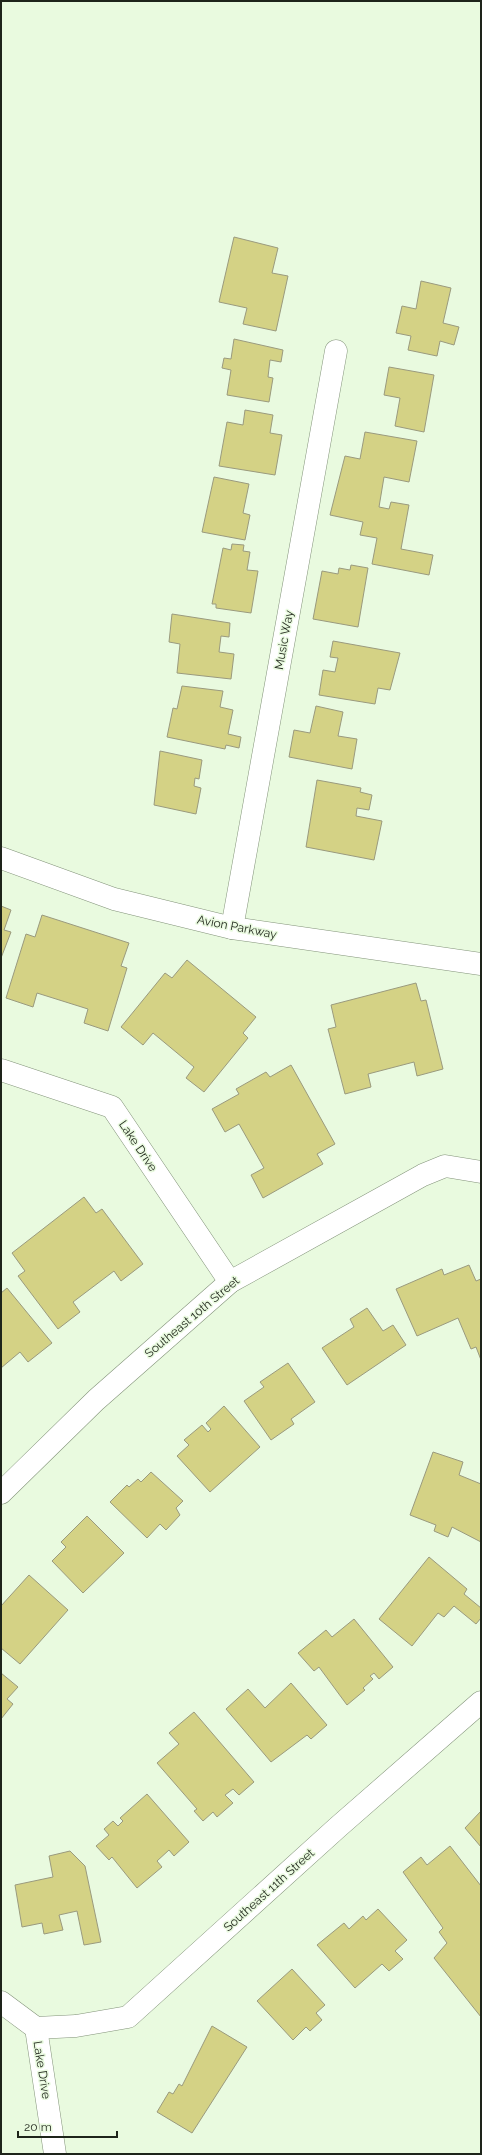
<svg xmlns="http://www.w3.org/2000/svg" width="482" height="2155" font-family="Raleway,sans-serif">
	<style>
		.building { fill: #d4d285; stroke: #9a9a7e }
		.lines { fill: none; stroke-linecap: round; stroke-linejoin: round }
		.street-casing { stroke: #83937a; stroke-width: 23 }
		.street { stroke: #fff; stroke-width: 22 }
		.labels { text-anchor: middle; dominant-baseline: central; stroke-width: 3; stroke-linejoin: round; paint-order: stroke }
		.street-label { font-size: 12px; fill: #1e241a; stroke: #e9fadf }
	</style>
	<rect width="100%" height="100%" fill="#e9fadf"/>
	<g class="building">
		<polygon points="234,237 278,248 272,273 288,276 276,331 243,324 247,308 219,302"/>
		<polygon points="421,281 451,288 443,323 459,327 454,345 440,341 437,356 408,350 411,336 396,333 402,306 416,309"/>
		<polygon points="234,339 283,350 281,362 270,360 268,377 273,378 269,402 227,395 231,370 222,368 224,358 231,359"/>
		<polygon points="389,367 434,375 424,432 395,426 400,398 384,395"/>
		<polygon points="245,410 273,415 270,433 282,435 275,475 219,466 227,422 243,425"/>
		<polygon points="365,432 417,441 409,482 384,477 379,507 389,509 391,502 409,505 401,549 433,555 429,575 372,564 377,538 360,535 363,522 330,515 345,456 360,459"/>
		<polygon points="214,477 249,484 243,513 250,515 245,540 202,532"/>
		<polygon points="232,544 244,545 243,551 250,552 247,570 258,571 251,613 216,608 216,604 212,604 223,548 231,550"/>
		<polygon points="351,565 368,568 358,627 313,619 322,571 338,574 339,568 350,570"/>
		<polygon points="172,614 230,623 229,637 221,636 219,652 234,654 231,679 177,673 180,644 169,642"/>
		<polygon points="333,641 400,653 390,690 378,688 375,704 319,695 323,670 335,672 338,658 330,657"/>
		<polygon points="182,686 223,691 220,707 233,710 228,734 241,737 239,748 226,745 225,749 167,737 173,708 177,709"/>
		<polygon points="316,706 343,712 338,736 357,739 352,769 289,757 294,730 310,733"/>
		<polygon points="160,751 202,760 199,779 195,778 194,786 201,788 196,814 154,805"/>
		<polygon points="317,780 361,788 360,792 372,795 369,810 357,808 356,816 382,821 374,860 306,847"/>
		<polygon points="1,906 11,910 4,930 11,932 1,958"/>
		<polygon points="42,915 129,943 121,966 127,968 108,1031 84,1023 88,1009 37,993 33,1007 6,998 26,934 35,937"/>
		<polygon points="187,960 256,1017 243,1033 248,1038 204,1092 186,1078 194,1067 153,1033 143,1045 121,1027 165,973 172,978"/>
		<polygon points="416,983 421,1001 426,1000 443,1069 417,1076 414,1062 368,1074 371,1087 345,1094 328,1029 336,1027 331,1005"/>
		<polygon points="291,1065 335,1144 317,1154 323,1164 263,1198 251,1175 264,1168 239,1124 225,1132 212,1109 239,1094 236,1089 266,1072 270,1077"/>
		<polygon points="84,1197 96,1213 102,1209 143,1264 121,1281 114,1271 73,1302 80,1312 58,1329 18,1276 25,1271 12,1253"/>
		<polygon points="469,1265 476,1281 481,1279 481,1360 476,1347 471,1349 458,1318 417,1336 396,1289 442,1269 444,1275"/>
		<polygon points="7,1288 52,1343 28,1362 20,1352 1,1368 1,1293"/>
		<polygon points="367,1308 383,1331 393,1325 406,1345 347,1385 322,1348 354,1327 350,1319"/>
		<polygon points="288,1363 315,1402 291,1419 294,1424 271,1440 244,1401 264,1387 260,1382"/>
		<polygon points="224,1406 260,1447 210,1492 177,1456 189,1445 184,1440 202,1425 208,1432 211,1429 206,1423"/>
		<polygon points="433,1452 463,1462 459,1475 481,1484 481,1542 452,1527 448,1537 434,1531 436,1525 410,1515"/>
		<polygon points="151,1472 183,1501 176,1508 180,1515 166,1530 160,1524 147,1538 110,1502 127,1485 129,1487 138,1479 141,1482"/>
		<polygon points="87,1516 124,1553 83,1593 52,1561 66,1547 61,1542"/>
		<polygon points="429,1557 467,1589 464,1594 481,1608 481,1618 476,1624 454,1606 444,1617 438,1613 412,1646 379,1619"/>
		<polygon points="29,1575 68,1610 20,1664 1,1648 1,1606"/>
		<polygon points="354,1619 393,1667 379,1679 374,1673 370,1676 373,1679 363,1688 365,1690 347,1705 319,1667 314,1671 298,1653 326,1630 332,1637"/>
		<polygon points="1,1673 18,1687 7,1699 13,1704 1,1719"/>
		<polygon points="291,1683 327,1725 311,1739 307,1735 271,1762 226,1709 248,1689 265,1708"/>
		<polygon points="194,1712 254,1782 239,1795 233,1789 225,1795 233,1803 217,1817 213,1812 203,1821 194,1811 197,1809 157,1763 179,1744 169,1733"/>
		<polygon points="147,1794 189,1842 174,1856 169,1850 157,1861 162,1867 137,1888 112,1857 109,1860 96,1846 109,1835 104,1829 113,1821 118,1826 123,1821 120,1818"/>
		<polygon points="481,1811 481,1847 465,1828"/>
		<polygon points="450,1846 481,1886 481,2017 434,1958 447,1943 439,1932 443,1928 403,1872 421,1857 427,1865"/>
		<polygon points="70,1851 85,1866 101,1942 84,1945 77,1911 59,1915 63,1930 44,1934 42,1923 22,1927 15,1885 53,1877 49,1856"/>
		<polygon points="378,1909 407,1940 395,1951 403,1959 389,1971 382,1964 355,1988 317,1945 344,1923 349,1929 363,1916 366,1920"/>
		<polygon points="292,1969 325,2005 316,2013 322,2020 310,2031 306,2027 293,2040 257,2001"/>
		<polygon points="212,2026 247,2047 192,2133 157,2112 169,2092 173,2094 179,2084 182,2086"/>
	</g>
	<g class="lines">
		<defs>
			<g id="street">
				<polyline points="1,858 114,899 232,928 481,964"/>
				<polyline points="232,928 336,351"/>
				<polyline points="1,1070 112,1107 230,1282"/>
				<polyline points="1,1493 96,1400 230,1282 423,1175 445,1166 481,1172"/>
				<polyline points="1,2002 36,2028 55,2154"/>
				<polyline points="36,2028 76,2026 128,2017 338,1827 481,1702"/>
			</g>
		</defs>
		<use href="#street" class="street-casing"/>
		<use href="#street" class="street"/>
	</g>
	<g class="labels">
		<g class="street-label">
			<text transform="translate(284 640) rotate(-80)">Music Way</text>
			<text transform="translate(237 927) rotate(11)">Avion Parkway</text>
			<text transform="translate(138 1146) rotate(56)">Lake Drive</text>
			<text transform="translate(192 1317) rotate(-40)">Southeast 10th Street</text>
			<text transform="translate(269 1890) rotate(-42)">Southeast 11th Street</text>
			<text transform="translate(42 2070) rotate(81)">Lake Drive</text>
		</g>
	</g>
	<rect width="482" height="2155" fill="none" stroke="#1e241a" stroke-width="4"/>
	<path d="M18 2131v6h99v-6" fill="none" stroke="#1e241a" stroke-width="2"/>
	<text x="24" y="2131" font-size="12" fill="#1e241a" stroke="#e9fadf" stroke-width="3" paint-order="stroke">20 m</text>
</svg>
